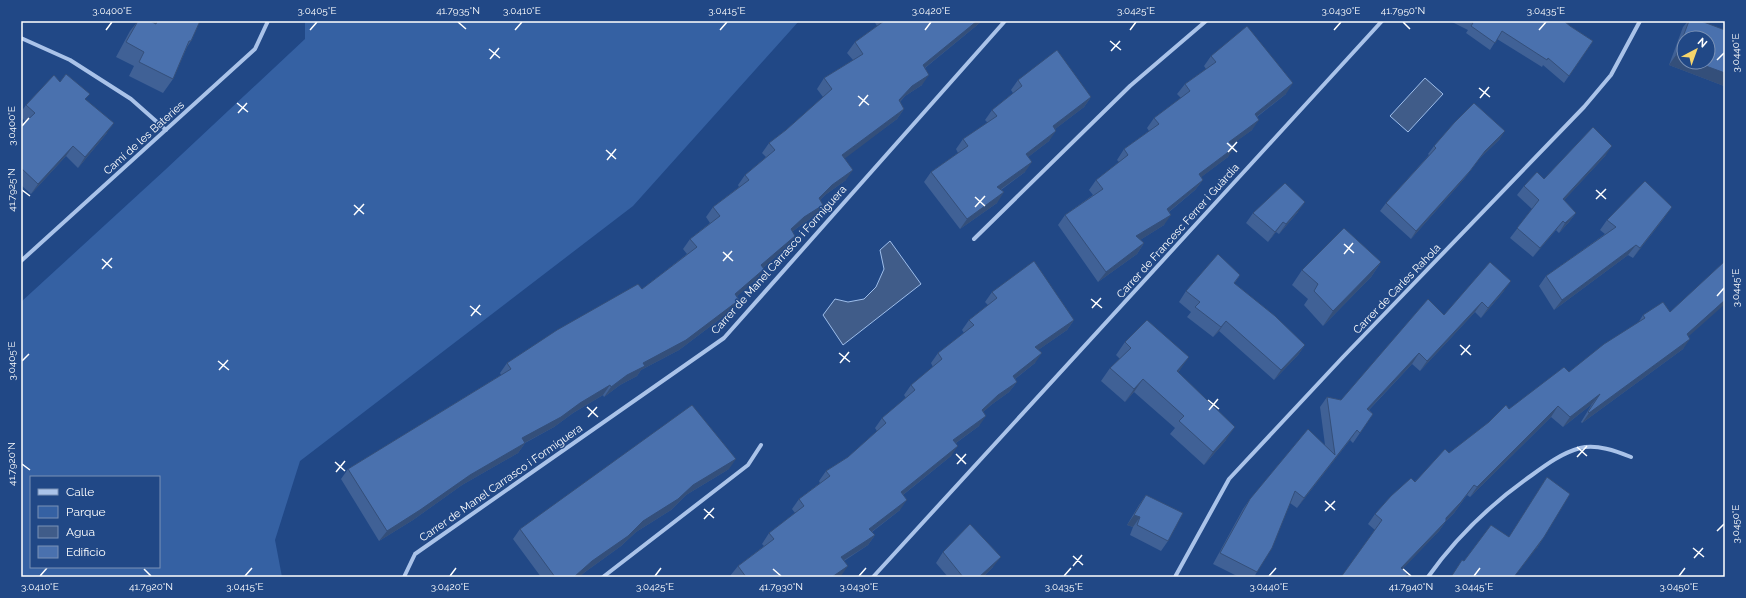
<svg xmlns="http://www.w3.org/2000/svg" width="1746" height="598" font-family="Raleway,sans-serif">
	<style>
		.green { fill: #3561a3; fill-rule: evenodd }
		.water { fill: #405c89; stroke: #9ebeeb }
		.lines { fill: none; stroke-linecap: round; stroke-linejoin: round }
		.minor { stroke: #aac3e9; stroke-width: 4 }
		.wall { fill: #406196 }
		.shaded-wall { fill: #344f7a }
		.building { fill: #4a71ae; stroke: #344f7a }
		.ticks { fill: none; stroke: #fff; stroke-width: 1.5 }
		.labels { text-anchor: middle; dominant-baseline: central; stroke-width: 3; stroke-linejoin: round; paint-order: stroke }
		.street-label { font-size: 11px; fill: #fff; stroke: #214886 }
		.neatline { fill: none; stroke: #fff; stroke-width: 1.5 }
		.ticks-label { font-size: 10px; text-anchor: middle; fill: #fff }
	</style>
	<rect width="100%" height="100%" fill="#214886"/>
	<path class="green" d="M305,21H799L633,206L300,461L275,540L282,577H21V302L165,170L305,39ZM31,477H159V567H31Z"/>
	<g class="water">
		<polygon points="1425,78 1443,94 1408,132 1390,116"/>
		<polygon points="890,241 921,284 843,345 823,315 835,299 848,302 864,299 876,287 884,269 880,250"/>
	</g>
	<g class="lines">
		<g class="minor">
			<polyline points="21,38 70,60 131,99 166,130"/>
			<polyline points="974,239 1130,86 1206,21"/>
			<polyline points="21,261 255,49 268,21"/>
			<polyline points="404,577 415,554 724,338 1005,21"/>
			<polyline points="603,577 748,465 761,445"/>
			<polyline points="873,577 1382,21"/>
			<polyline points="1175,577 1229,479 1343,357 1584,107 1611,75 1640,21"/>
			<path d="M1428,577C1457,536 1492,503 1532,475C1547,464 1562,453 1580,448C1597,444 1616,451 1631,457"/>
		</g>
	</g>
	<g class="wall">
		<polygon points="138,21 150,21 154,23 155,21 200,21 191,41 187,47 173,79 163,93 129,76 134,66 116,57 130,31"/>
		<polygon points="874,21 982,21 925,68 922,85 905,96 900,102 904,109 897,119 844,158 846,180 825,195 820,200 816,215 797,228 792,232 795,236 788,246 763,268 757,279 737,296 739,300 732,310 679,350 641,370 637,376 620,385 604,397 603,395 573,413 554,427 525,443 518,453 462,485 413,520 379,541 341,479 348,469 501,375 500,373 507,363 642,289 687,254 683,249 690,239 710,223 706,217 713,207 739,187 738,185 745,175 766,157 762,153 769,143 786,130 823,97 817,89 824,78 853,60 847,53 855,42 877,26"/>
		<polygon points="1450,21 1564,21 1570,26 1593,41 1564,83 1543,65 1542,67 1497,39 1490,50 1466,33 1468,30"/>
		<polygon points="1688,21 1701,21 1724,86 1669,65 1683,27"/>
		<polygon points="1211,56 1286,94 1257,117 1252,130 1232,144 1228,157 1201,177 1203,180 1195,190 1169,212 1164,225 1140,240 1144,243 1137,254 1098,282 1058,225 1065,215 1093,195 1089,190 1096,180 1119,162 1117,160 1124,149 1149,131 1147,128 1154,118 1181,98 1177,94 1185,84 1206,69 1204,66"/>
		<polygon points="1018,80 1091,97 1084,107 1055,129 1049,141 1028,157 1025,172 1001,190 997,203 960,229 924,182 931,172 958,153 956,149 963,139 988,123 985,120 992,110 1013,93 1011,90"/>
		<polygon points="60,82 86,100 107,133 78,168 66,156 31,194 21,185 21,126 26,122 21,117 21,112 26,105"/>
		<polygon points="1500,139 1479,159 1464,179 1411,239 1380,211 1386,203 1429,155 1428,154 1434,146"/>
		<polygon points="1606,155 1564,200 1576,213 1569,222 1559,233 1556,230 1533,257 1510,238 1532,209 1517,195 1524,186 1544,179"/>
		<polygon points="1298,212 1279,234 1276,232 1268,242 1246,223 1253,213"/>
		<polygon points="1665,217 1633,258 1628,255 1554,310 1539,286 1546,276 1605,234 1600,230 1607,220"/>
		<polygon points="1381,262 1371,277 1323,326 1304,305 1308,299 1292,285 1302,270"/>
		<polygon points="1240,275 1234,284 1305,345 1298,355 1274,380 1219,331 1213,337 1187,317 1191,312 1179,302 1186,291"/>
		<polygon points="1504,291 1481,318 1475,312 1420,371 1412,364 1369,410 1373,414 1353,443 1350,440 1297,508 1290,503 1257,572 1254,577 1239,577 1213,564 1243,509 1250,499 1325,445 1320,407 1327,397 1341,400 1444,315"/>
		<polygon points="992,292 1074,320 1067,330 1038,350 1035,363 1015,379 1017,382 1009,392 991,405 983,412 979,426 956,443 951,456 903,495 900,510 872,532 875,535 868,545 844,561 841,576 839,577 731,577 730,576 738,566 764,546 762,544 769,533 795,513 792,509 799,499 820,483 819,481 826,471 848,457 877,431 875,428 882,418 906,398 904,395 911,385 933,367 931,363 938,353 964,333 962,330 969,320 988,305 985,302"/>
		<polygon points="1643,315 1689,336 1683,349 1582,423 1581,422 1592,404 1563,427 1551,417 1470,497 1467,495 1454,513 1446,521 1439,531 1402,569 1405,577 1375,530 1368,524 1375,514 1449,453 1509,409 1569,372 1638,323"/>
		<polygon points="1125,342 1180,370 1178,372 1226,440 1204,465 1170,434 1175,428 1134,392 1125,402 1101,381 1110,368 1120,359 1116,355"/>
		<polygon points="729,469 686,495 671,510 636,532 621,546 585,572 579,577 541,577 513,539 520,529"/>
		<polygon points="1547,477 1544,537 1537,548 1464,561 1509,537"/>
		<polygon points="1146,495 1168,541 1161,551 1130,535 1133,527 1127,525 1139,505"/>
		<polygon points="943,552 993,567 983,577 948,577 936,563"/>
	</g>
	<g class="shaded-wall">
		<polygon points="977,21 982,21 916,75 923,65"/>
		<polygon points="1676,55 1684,58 1684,62 1695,62 1725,73 1725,84 1724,86 1669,65"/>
		<polygon points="929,75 922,85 905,96 891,110 899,100 912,86"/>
		<polygon points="1293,83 1286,94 1247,124 1255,114"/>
		<polygon points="1091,97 1084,107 1046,136 1053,126"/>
		<polygon points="904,109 897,119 835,166 842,155"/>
		<polygon points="1259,120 1252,130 1222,152 1229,142"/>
		<polygon points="114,123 107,133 78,168 85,157"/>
		<polygon points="1056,131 1049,141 1019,164 1026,154"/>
		<polygon points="1505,131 1500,139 1479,159 1464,179 1411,239 1416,231 1485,151"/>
		<polygon points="73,146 66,156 31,194 38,184"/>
		<polygon points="1612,146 1606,155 1556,209 1563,199"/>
		<polygon points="1235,147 1228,157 1192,184 1199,174"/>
		<polygon points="1032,162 1025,172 990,197 997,187"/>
		<polygon points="853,170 846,180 825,195 812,208 819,198 832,185"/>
		<polygon points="1203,180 1195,190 1160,219 1167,209"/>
		<polygon points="1004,192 997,203 960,229 967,219"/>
		<polygon points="1305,202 1298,212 1279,234 1286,224"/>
		<polygon points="823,205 816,215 797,228 783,239 791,229 804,217"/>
		<polygon points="1672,207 1665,217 1633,258 1640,248"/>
		<polygon points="1576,213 1569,222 1559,233 1565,223"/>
		<polygon points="1171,215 1164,225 1129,247 1136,236"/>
		<polygon points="1563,221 1556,230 1533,257 1540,248"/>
		<polygon points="1283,222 1276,232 1268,242 1275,232"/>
		<polygon points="795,236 788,246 754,276 761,265"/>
		<polygon points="1144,243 1137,254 1098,282 1106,272"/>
		<polygon points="1636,245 1628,255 1554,310 1562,300"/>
		<polygon points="1381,262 1371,277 1323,326 1333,311"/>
		<polygon points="764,269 757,279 728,304 735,294"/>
		<polygon points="1511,281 1504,291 1481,318 1488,308"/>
		<polygon points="739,300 732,310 679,350 641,370 637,376 620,385 604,397 611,387 643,363"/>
		<polygon points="1725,300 1725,304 1680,344 1687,334"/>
		<polygon points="1482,302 1475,312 1420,371 1427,361"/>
		<polygon points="1074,320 1067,330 1028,357 1035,347"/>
		<polygon points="1226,321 1219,331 1213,337 1221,327"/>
		<polygon points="1690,339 1683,349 1582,423 1589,413"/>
		<polygon points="1305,345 1298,355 1274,380 1281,370"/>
		<polygon points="1042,353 1035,363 1006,386 1013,376"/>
		<polygon points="1419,353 1412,364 1360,419 1367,409"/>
		<polygon points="1189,357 1180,370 1168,384 1177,371"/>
		<polygon points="1143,379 1134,392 1125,402 1134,389"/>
		<polygon points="1017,382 1009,392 991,405 974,420 982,410 998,395"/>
		<polygon points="610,385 603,395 573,413 554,427 515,448 522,438"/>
		<polygon points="1600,394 1592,404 1563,427 1570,417"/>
		<polygon points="1558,406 1551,417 1470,497 1477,487"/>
		<polygon points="986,416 979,426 946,450 953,440"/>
		<polygon points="1235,427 1226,440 1204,465 1213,452"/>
		<polygon points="1357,430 1350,440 1297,508 1304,498"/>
		<polygon points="525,443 518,453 462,485 413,520 379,541 387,531 470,475"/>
		<polygon points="958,446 951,456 894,502 901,492"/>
		<polygon points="736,459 729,469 686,495 671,510 636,532 621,546 585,572 579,577 574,577 592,561 643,521 693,485"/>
		<polygon points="1474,485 1454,513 1439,528 1446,518"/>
		<polygon points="907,500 900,510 862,539 869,529"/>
		<polygon points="1134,515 1140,517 1133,527 1127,525"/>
		<polygon points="1446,521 1439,531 1395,577 1401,568"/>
		<polygon points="875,535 868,545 833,567 841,557"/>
		<polygon points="1544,537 1537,548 1514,577"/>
		<polygon points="1001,557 993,567 983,577 979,577"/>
		<polygon points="848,566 841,576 839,577 832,577"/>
	</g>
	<g class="building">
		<polygon points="138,21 150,21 156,24 157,21 200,21 191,41 189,41 173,79 139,62 144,52 126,42"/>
		<polygon points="884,21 977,21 923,65 929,75 912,86 899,100 904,109 842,155 853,170 832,185 819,198 823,205 804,217 791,229 795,236 761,265 764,269 735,294 739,300 686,340 643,363 645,366 627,375 611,387 610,385 580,403 561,417 522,438 525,443 470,475 420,510 387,531 348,469 511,369 507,363 557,330 638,284 642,289 697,247 690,239 720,216 713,207 749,180 745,175 775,150 769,143 786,130 832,89 824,78 863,54 855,42"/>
		<polygon points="1469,21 1564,21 1570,26 1593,41 1569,76 1548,58 1547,60 1502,31 1495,43 1471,26 1473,23"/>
		<polygon points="1689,21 1701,21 1725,30 1725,73 1695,62 1708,62 1708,38 1684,38 1684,58 1676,55"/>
		<polygon points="1247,26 1293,83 1255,114 1259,120 1229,142 1235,147 1199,174 1203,180 1167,209 1171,215 1136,236 1144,243 1106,272 1065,215 1103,189 1096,180 1128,155 1124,149 1159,124 1154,118 1190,91 1185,84 1216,62 1211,56"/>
		<polygon points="1057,50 1091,97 1053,126 1056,131 1026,154 1032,162 997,187 1004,192 967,219 931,172 968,146 963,139 997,116 992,110 1022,86 1018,80"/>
		<polygon points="66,74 90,94 85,99 114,123 85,157 73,146 38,184 21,168 21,126 35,113 26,105 54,75 60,82"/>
		<polygon points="1474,103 1505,131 1485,151 1470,171 1416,231 1386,203 1436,148 1434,146 1454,123"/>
		<polygon points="1593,127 1612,146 1563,199 1576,213 1565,223 1563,221 1540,248 1517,228 1539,200 1524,186 1537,172 1544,179"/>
		<polygon points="1645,181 1672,207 1640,248 1636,245 1562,300 1546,276 1616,227 1607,220"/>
		<polygon points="1285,183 1305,202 1286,224 1283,222 1275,232 1253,213"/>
		<polygon points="1344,228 1381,262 1333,311 1314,291 1318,284 1302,270"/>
		<polygon points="1218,254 1240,275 1234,283 1275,316 1305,345 1281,370 1226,321 1221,327 1195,307 1200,302 1186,291"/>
		<polygon points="1034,261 1074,320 1035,347 1042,353 1013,376 1017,382 998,395 982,410 986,416 953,440 958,446 901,492 907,500 869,529 875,535 841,557 848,566 832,577 746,577 738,566 774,539 769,533 804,506 799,499 830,476 826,471 848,457 886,423 882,418 915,390 911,385 942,359 938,353 974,325 969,320 997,298 992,292"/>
		<polygon points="1725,261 1725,300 1687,334 1690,339 1589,413 1588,412 1600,394 1570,417 1558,406 1477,487 1474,485 1461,502 1446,518 1446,521 1401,568 1408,573 1405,577 1341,577 1382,520 1375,514 1391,496 1411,478 1415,482 1445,449 1449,453 1489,422 1506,405 1509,409 1564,367 1569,372 1604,344 1645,318 1643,315 1663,302 1670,312"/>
		<polygon points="1490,262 1511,281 1488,308 1482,302 1427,361 1419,353 1367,409 1373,414 1360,433 1357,430 1304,498 1295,491 1272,548 1257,572 1220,553 1250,499 1308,429 1335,455 1327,397 1341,400 1428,299 1444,315"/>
		<polygon points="1147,320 1189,357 1177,371 1235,427 1213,452 1179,421 1184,416 1143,379 1134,389 1110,368 1131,348 1125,342"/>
		<polygon points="692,405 736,459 693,485 678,499 643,521 628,536 592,561 574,577 555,577 520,529"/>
		<polygon points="1547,477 1570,494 1544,537 1514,577 1451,577 1462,560 1464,561 1491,525 1509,537"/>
		<polygon points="1146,495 1183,513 1168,541 1137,525 1140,517 1134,515"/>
		<polygon points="970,524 1001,557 979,577 963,577 943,552"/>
	</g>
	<path class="ticks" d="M458,22L466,29M1403,22L1410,29M106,30L112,22M310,30L317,22M515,30L522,22M720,30L727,22M925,30L931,22M1130,30L1136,22M1334,30L1341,22M1539,30L1546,22M1110,41L1121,50M489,49L500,58M1111,51L1120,41M490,59L499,48M1717,60L1724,53M1479,88L1490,97M858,96L869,105M1480,98L1489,87M237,103L248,112M859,106L868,95M238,113L247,103M22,126L29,118M1227,143L1237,152M606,150L616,159M1228,152L1237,142M607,160L616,149M22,190L30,196M1596,190L1606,199M975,197L985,206M1596,199L1606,189M354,205L364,214M975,207L985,196M354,215L364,204M1344,244L1354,253M723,252L733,261M1344,254L1353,243M102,259L112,268M723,261L732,251M102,269L112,258M1717,296L1724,288M1091,299L1102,308M470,306L481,315M1092,308L1101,298M471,316L480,305M1460,345L1471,355M839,353L850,362M1461,355L1470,345M22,361L29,354M218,361L229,370M840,363L849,352M219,370L228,360M1208,400L1219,409M587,407L598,417M1209,410L1218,399M588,417L597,407M1577,447L1587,456M956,454L966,464M1577,457L1587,446M335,462L345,471M22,464L30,470M957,464L966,454M336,472L345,461M1325,501L1335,510M704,509L714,518M1325,511L1335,501M704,519L714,508M1717,531L1724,524M1693,548L1704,557M1073,556L1083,565M1694,558L1703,548M1073,566L1082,555M144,569L151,576M773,569L781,576M1403,569L1411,576M40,576L47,568M245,576L252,568M450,576L456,568M655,576L661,568M859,576L866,568M1064,576L1071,568M1269,576L1276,568M1474,576L1480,568M1679,576L1685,568"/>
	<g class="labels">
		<g class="street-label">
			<text transform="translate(144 138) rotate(-42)">Camí de les Bateries</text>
			<text transform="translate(1178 231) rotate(-48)">Carrer de Francesc Ferrer i Guàrdia</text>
			<text transform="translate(779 260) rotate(-48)">Carrer de Manel Carrasco i Formiguera</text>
			<text transform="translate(1397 289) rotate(-46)">Carrer de Carles Rahola</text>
			<text transform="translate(501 483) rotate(-35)">Carrer de Manel Carrasco i Formiguera</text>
		</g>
	</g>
	<rect width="1746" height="598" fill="none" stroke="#214886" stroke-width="44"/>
	<rect x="30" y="476" width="130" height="92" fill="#214886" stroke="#7a91b6"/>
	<rect x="38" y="489" width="20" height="6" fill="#aac3e9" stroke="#7a91b6"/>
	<text x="66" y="496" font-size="12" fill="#ffffff">Calle</text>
	<rect x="38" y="506" width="20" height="12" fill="#3561a3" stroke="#7a91b6"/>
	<text x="66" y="516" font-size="12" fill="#ffffff">Parque</text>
	<rect x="38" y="526" width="20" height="12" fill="#405c89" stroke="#7a91b6"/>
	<text x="66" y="536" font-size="12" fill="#ffffff">Agua</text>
	<rect x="38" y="546" width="20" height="12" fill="#4a71ae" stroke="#7a91b6"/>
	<text x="66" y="556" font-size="12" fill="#ffffff">Edificio</text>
	<g transform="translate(1696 50) rotate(41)"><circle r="19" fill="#214886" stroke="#7a91b6"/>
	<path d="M0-3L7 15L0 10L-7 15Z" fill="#f6d56b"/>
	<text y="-6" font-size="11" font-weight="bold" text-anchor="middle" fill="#ffffff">N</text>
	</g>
	<rect x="22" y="22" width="1702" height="554" class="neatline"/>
	<g class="ticks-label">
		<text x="112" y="14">3.0400°E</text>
		<text x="317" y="14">3.0405°E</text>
		<text x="458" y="14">41.7935°N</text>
		<text x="522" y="14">3.0410°E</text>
		<text x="727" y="14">3.0415°E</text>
		<text x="931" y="14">3.0420°E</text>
		<text x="1136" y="14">3.0425°E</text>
		<text x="1341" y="14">3.0430°E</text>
		<text x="1403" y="14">41.7950°N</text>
		<text x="1546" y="14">3.0435°E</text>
		<text transform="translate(1735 53) rotate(-90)" y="4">3.0440°E</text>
		<text transform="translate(11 126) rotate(-90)" y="4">3.0400°E</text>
		<text transform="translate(11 190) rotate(-90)" y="4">41.7925°N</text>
		<text transform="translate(1735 288) rotate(-90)" y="4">3.0445°E</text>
		<text transform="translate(11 361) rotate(-90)" y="4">3.0405°E</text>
		<text transform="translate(11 464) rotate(-90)" y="4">41.7920°N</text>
		<text transform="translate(1735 524) rotate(-90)" y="4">3.0450°E</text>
		<text x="40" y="590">3.0410°E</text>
		<text x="151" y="590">41.7920°N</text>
		<text x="245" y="590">3.0415°E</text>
		<text x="450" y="590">3.0420°E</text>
		<text x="655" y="590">3.0425°E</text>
		<text x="781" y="590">41.7930°N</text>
		<text x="859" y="590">3.0430°E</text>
		<text x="1064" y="590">3.0435°E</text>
		<text x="1269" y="590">3.0440°E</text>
		<text x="1411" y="590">41.7940°N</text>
		<text x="1474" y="590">3.0445°E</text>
		<text x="1679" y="590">3.0450°E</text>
	</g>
</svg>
